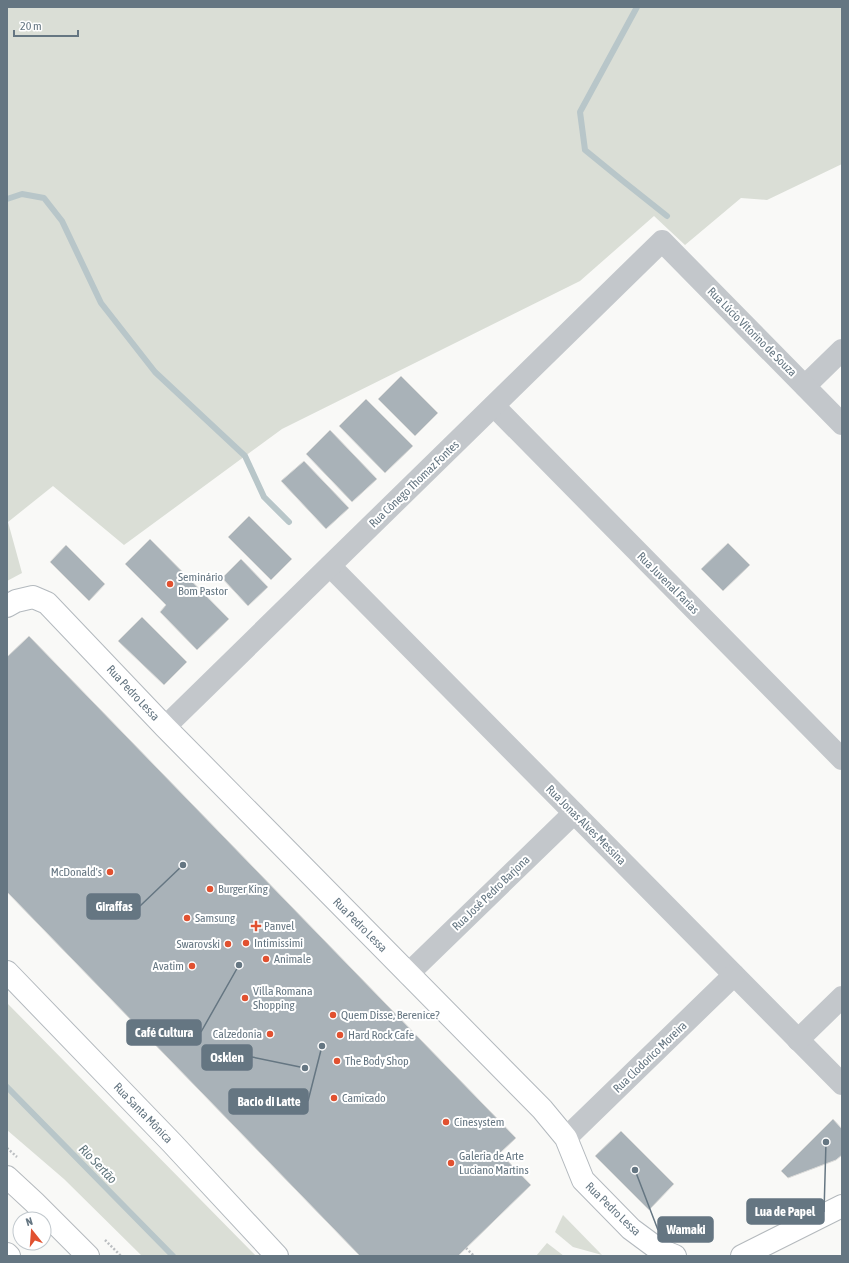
<svg xmlns="http://www.w3.org/2000/svg" width="849" height="1263" font-family="'Asap Condensed',sans-serif">
	<style>
		.green { fill: #daded6 }
		.lines { fill: none; stroke-linecap: round; stroke-linejoin: round }
		.stream { stroke: #b8c6c9; stroke-width: 6 }
		.building { fill: #a9b2b8; stroke: #dbdbd9 }
		.secondary-casing { stroke: #b3b9be; stroke-width: 24 }
		.primary-casing { stroke: #b4b9bd; stroke-width: 24 }
		.path { stroke: #bbbec1; stroke-width: 2.5; stroke-dasharray: 2 2; stroke-linecap: butt }
		.street { stroke: #c3c7cb; stroke-width: 22 }
		.secondary { stroke: #fff; stroke-width: 22 }
		.primary { stroke: #fff; stroke-width: 22 }
		.poi-dot { fill: #e15130; stroke: #fff; stroke-width: 1.5 }
		.labels { text-anchor: middle; dominant-baseline: central; stroke-width: 4; stroke-linejoin: round; paint-order: stroke }
		.street-label { font-size: 12px; fill: #657682; stroke: #fff }
		.poi-label { font-size: 12px; fill: #657682; stroke: #fff; text-anchor: start }
		.water-label { font-size: 13px; font-style: italic; fill: #60757c; stroke: #fff }
		.leader { fill: none; stroke: #657682; stroke-width: 1.5 }
		.callout-dot { fill: #657682; stroke: #fff; stroke-width: 1.5 }
		.callout { fill: #657682; stroke: #657682; stroke-width: 1.5 }
		.callout-label { font-size: 13px; text-anchor: middle; font-weight: bold; fill: #fff }
	</style>
	<rect width="100%" height="100%" fill="#f9f9f7"/>
	<g class="green">
		<polygon points="7,7 842,7 842,164 767,200 741,198 685,245 654,216 580,281 282,429 124,545 53,486 8,522 22,573 7,581"/>
		<polygon points="7,1003 256,1256 142,1256 64,1179 7,1130"/>
		<polygon points="563,1215 602,1255 573,1247 555,1232"/>
		<polygon points="547,1243 564,1256 536,1256"/>
	</g>
	<g class="lines">
		<g class="stream">
			<polyline points="637,7 580,112 585,150 623,181 667,216"/>
			<polyline points="7,199 22,194 44,198 62,221 101,303 155,372 245,456 264,497 289,522"/>
			<polyline points="7,1087 173,1256"/>
		</g>
	</g>
	<g class="building">
		<polygon points="401,376 438,413 415,436 378,399"/>
		<polygon points="366,399 413,446 385,473 339,426"/>
		<polygon points="330,430 377,479 352,502 306,454"/>
		<polygon points="304,461 349,508 326,529 281,481"/>
		<polygon points="249,516 292,559 271,580 228,537"/>
		<polygon points="150,539 229,619 197,650 160,612 166,605 125,564"/>
		<polygon points="728,543 750,565 723,591 701,569"/>
		<polygon points="66,545 105,584 89,601 50,562"/>
		<polygon points="241,559 268,587 248,606 222,578"/>
		<polygon points="142,617 187,662 164,685 118,641"/>
		<polygon points="29,636 516,1138 500,1153 531,1185 458,1256 360,1256 7,892 7,657"/>
		<polygon points="833,1119 842,1129 842,1155 836,1160 788,1178 781,1171"/>
		<polygon points="621,1131 674,1184 649,1210 595,1156"/>
	</g>
	<g class="lines">
		<defs>
			<g id="secondary">
				<polyline points="7,606 16,601 33,597 47,603 165,727 542,1109 566,1138 583,1180 631,1229 658,1249 675,1256"/>
				<polyline points="7,972 172,1143 277,1256"/>
			</g>
			<g id="primary">
				<polyline points="7,1177 34,1202 88,1256"/>
				<polyline points="7,1254 9,1256"/>
				<polyline points="742,1256 842,1206"/>
			</g>
		</defs>
		<use href="#secondary" class="secondary-casing"/>
		<use href="#primary" class="primary-casing"/>
		<g class="path">
			<polyline points="7,1148 17,1157"/>
			<polyline points="105,1240 121,1256"/>
			<polyline points="466,1248 474,1256"/>
		</g>
		<g class="street">
			<polyline points="805,386 842,350"/>
			<polyline points="494,406 842,759"/>
			<polyline points="330,566 842,1084"/>
			<polyline points="165,727 662,241 842,424"/>
			<polyline points="408,974 574,813"/>
			<polyline points="798,1040 842,997"/>
			<polyline points="566,1138 734,975"/>
		</g>
		<use href="#secondary" class="secondary"/>
		<use href="#primary" class="primary"/>
	</g>
	<g class="poi-dot">
		<circle cx="170" cy="584" r="4"/>
		<circle cx="110" cy="872" r="4"/>
		<circle cx="210" cy="889" r="4"/>
		<circle cx="187" cy="918" r="4"/>
		<path d="M254 920h4v4h4v4h-4v4h-4v-4h-4v-4h4z"/>
		<circle cx="246" cy="943" r="4"/>
		<circle cx="228" cy="944" r="4"/>
		<circle cx="266" cy="959" r="4"/>
		<circle cx="192" cy="966" r="4"/>
		<circle cx="245" cy="998" r="4"/>
		<circle cx="333" cy="1015" r="4"/>
		<circle cx="270" cy="1034" r="4"/>
		<circle cx="340" cy="1035" r="4"/>
		<circle cx="337" cy="1061" r="4"/>
		<circle cx="334" cy="1098" r="4"/>
		<circle cx="446" cy="1122" r="4"/>
		<circle cx="451" cy="1163" r="4"/>
	</g>
	<g class="labels">
		<g class="street-label">
			<text transform="translate(752 332) rotate(45)">Rua Lúcio Vitorino de Souza</text>
			<text transform="translate(414 484) rotate(-44)">Rua Cônego Thomaz Fontes</text>
			<text transform="translate(668 583) rotate(45)">Rua Juvenal Farias</text>
			<text transform="translate(133 693) rotate(47)">Rua Pedro Lessa</text>
			<text transform="translate(586 825) rotate(45)">Rua Jonas Alves Messina</text>
			<text transform="translate(491 893) rotate(-44)">Rua José Pedro Barjona</text>
			<text transform="translate(360 925) rotate(45)">Rua Pedro Lessa</text>
			<text transform="translate(650 1057) rotate(-44)">Rua Clodorico Moreira</text>
			<text transform="translate(143 1113) rotate(46)">Rua Santa Mônica</text>
			<text transform="translate(613 1209) rotate(44)">Rua Pedro Lessa</text>
		</g>
		<g class="poi-label">
			<text x="178" y="577">Seminário<tspan x="178" dy="14">Bom Pastor</tspan></text>
			<text x="102" y="872" text-anchor="end">McDonald's</text>
			<text x="218" y="889">Burger King</text>
			<text x="195" y="918">Samsung</text>
			<text x="264" y="926">Panvel</text>
			<text x="254" y="943">Intimissimi</text>
			<text x="220" y="944" text-anchor="end">Swarovski</text>
			<text x="274" y="959">Animale</text>
			<text x="184" y="966" text-anchor="end">Avatim</text>
			<text x="253" y="991">Villa Romana<tspan x="253" dy="14">Shopping</tspan></text>
			<text x="341" y="1015">Quem Disse, Berenice?</text>
			<text x="262" y="1034" text-anchor="end">Calzedonia</text>
			<text x="348" y="1035">Hard Rock Cafe</text>
			<text x="345" y="1061">The Body Shop</text>
			<text x="342" y="1098">Camicado</text>
			<text x="454" y="1122">Cinesystem</text>
			<text x="459" y="1156">Galeria de Arte<tspan x="459" dy="14">Luciano Martins</tspan></text>
		</g>
		<g class="water-label">
			<text transform="translate(98 1164) rotate(46)">Rio Sertão</text>
		</g>
	</g>
	<path class="leader" d="M183 865L140 906M239 965L201 1032M305 1068L252 1057M322 1046L308 1101M826 1142L824 1212M635 1170L658 1230"/>
	<g class="callout-dot">
		<circle cx="183" cy="865" r="4"/>
		<circle cx="239" cy="965" r="4"/>
		<circle cx="305" cy="1068" r="4"/>
		<circle cx="322" cy="1046" r="4"/>
		<circle cx="826" cy="1142" r="4"/>
		<circle cx="635" cy="1170" r="4"/>
	</g>
	<g class="callout">
		<rect x="87" y="894" width="53" height="25" rx="4"/>
		<rect x="127" y="1020" width="74" height="25" rx="4"/>
		<rect x="202" y="1045" width="50" height="25" rx="4"/>
		<rect x="229" y="1089" width="79" height="25" rx="4"/>
		<rect x="747" y="1199" width="77" height="25" rx="4"/>
		<rect x="658" y="1217" width="55" height="25" rx="4"/>
	</g>
	<g class="callout-label">
		<text x="114" y="911">Giraffas</text>
		<text x="164" y="1037">Café Cultura</text>
		<text x="227" y="1062">Osklen</text>
		<text x="269" y="1106">Bacio di Latte</text>
		<text x="785" y="1216">Lua de Papel</text>
		<text x="686" y="1234">Wamaki</text>
	</g>
	<rect width="849" height="1263" fill="none" stroke="#657682" stroke-width="16"/>
	<g transform="translate(32 1231) rotate(343)"><circle r="19" fill="#ffffff" stroke="#c1c8cd"/>
	<path d="M0-3L7 15L0 10L-7 15Z" fill="#e15130"/>
	<text y="-6" font-size="11" font-weight="bold" text-anchor="middle" fill="#657682">N</text>
	</g>
	<path d="M14 30v6h64v-6" fill="none" stroke="#657682" stroke-width="2"/>
	<text x="20" y="30" font-size="12" fill="#657682" stroke="#ffffff" stroke-width="3" paint-order="stroke">20 m</text>
</svg>
